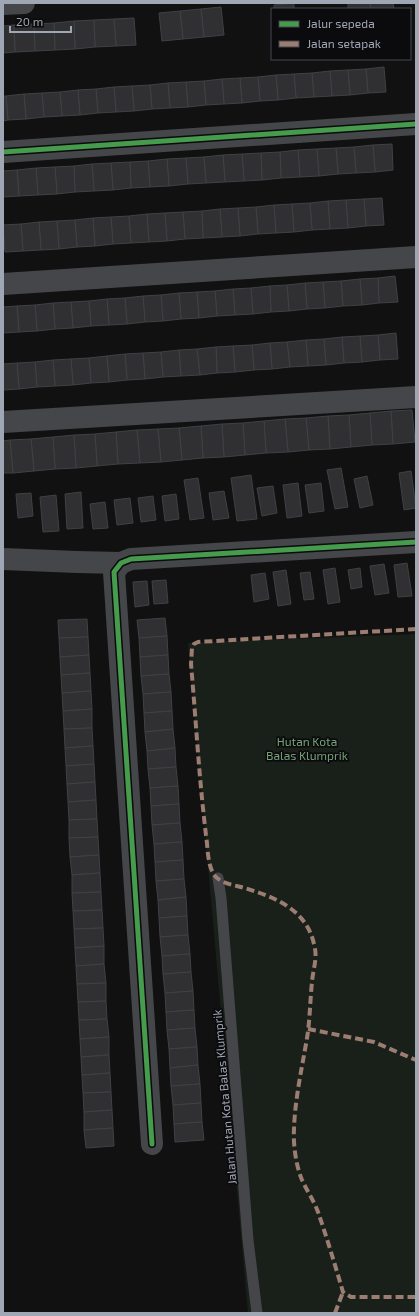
<svg xmlns="http://www.w3.org/2000/svg" width="419" height="1316" font-family="'Exo 2',sans-serif">
	<style>
		.green { fill: #19201a }
		.building { fill: #303032; stroke: #3f4145 }
		.lines { fill: none; stroke-linecap: round; stroke-linejoin: round }
		.service { stroke: #45464a; stroke-width: 11 }
		.minor { stroke: #45464a; stroke-width: 22 }
		.quiet { stroke: #9b7d72; stroke-width: 4; stroke-dasharray: 8 4; stroke-linecap: butt }
		.cycleway-casing { stroke: #0b0b0d; stroke-width: 8 }
		.cycleway { stroke: #469c4c; stroke-width: 5 }
		.labels { text-anchor: middle; dominant-baseline: central; stroke-width: 3.5; stroke-linejoin: round; paint-order: stroke }
		.park-label { font-size: 12px; fill: #76a077; stroke: #0b0b0d }
		.street-label { font-size: 12px; fill: #a0a7b4; stroke: #0b0b0d }
	</style>
	<rect width="100%" height="100%" fill="#111"/>
	<polygon class="green" points="416,634 416,1313 248,1313 188,643"/>
	<g class="building">
		<polygon points="294,3 294,9 274,9 274,5"/>
		<polygon points="348,3 370,3 371,9 348,9"/>
		<polygon points="370,3 393,3 394,9 371,9"/>
		<polygon points="221,7 224,35 204,37 201,9"/>
		<polygon points="201,9 204,37 183,39 180,11"/>
		<polygon points="180,11 183,39 162,41 159,13"/>
		<polygon points="134,18 136,45 116,46 114,19"/>
		<polygon points="114,19 116,46 95,47 94,20"/>
		<polygon points="94,20 95,47 75,49 74,21"/>
		<polygon points="74,21 75,49 55,50 54,23"/>
		<polygon points="54,23 55,50 35,51 34,24"/>
		<polygon points="34,24 35,51 15,52 14,25"/>
		<polygon points="14,25 15,52 3,53 3,26"/>
		<polygon points="384,67 386,92 368,93 366,69"/>
		<polygon points="366,69 368,93 350,95 348,70"/>
		<polygon points="348,70 350,95 332,96 330,71"/>
		<polygon points="330,71 332,96 314,97 312,73"/>
		<polygon points="312,73 314,97 296,98 294,74"/>
		<polygon points="294,74 296,98 278,100 276,75"/>
		<polygon points="276,75 278,100 260,101 258,77"/>
		<polygon points="258,77 260,101 242,103 240,78"/>
		<polygon points="240,78 242,103 224,104 222,79"/>
		<polygon points="222,79 224,104 206,105 204,81"/>
		<polygon points="204,81 206,105 188,107 186,82"/>
		<polygon points="186,82 188,107 170,108 168,83"/>
		<polygon points="168,83 170,108 152,109 150,85"/>
		<polygon points="150,85 152,109 134,111 132,86"/>
		<polygon points="132,86 134,111 116,112 114,87"/>
		<polygon points="114,87 116,112 98,113 96,89"/>
		<polygon points="96,89 98,113 80,115 78,90"/>
		<polygon points="78,90 80,115 62,116 60,92"/>
		<polygon points="60,92 62,116 44,117 42,93"/>
		<polygon points="42,93 44,117 26,119 24,94"/>
		<polygon points="24,94 26,119 8,120 6,96"/>
		<polygon points="3,96 6,96 8,120 3,121"/>
		<polygon points="392,144 393,170 375,172 373,145"/>
		<polygon points="373,145 375,172 356,173 354,147"/>
		<polygon points="354,147 356,173 338,174 336,148"/>
		<polygon points="336,148 338,174 319,176 317,149"/>
		<polygon points="317,149 319,176 300,177 298,150"/>
		<polygon points="298,150 300,177 281,178 280,152"/>
		<polygon points="280,152 281,178 262,180 261,153"/>
		<polygon points="261,153 262,180 244,181 242,154"/>
		<polygon points="242,154 244,181 225,182 223,155"/>
		<polygon points="223,155 225,182 206,183 204,157"/>
		<polygon points="204,157 206,183 188,184 186,158"/>
		<polygon points="186,158 188,184 169,186 167,159"/>
		<polygon points="167,159 169,186 150,187 148,161"/>
		<polygon points="148,161 150,187 131,188 130,162"/>
		<polygon points="130,162 131,188 113,190 111,163"/>
		<polygon points="111,163 113,190 94,191 92,164"/>
		<polygon points="92,164 94,191 75,192 74,166"/>
		<polygon points="74,166 75,192 57,194 55,167"/>
		<polygon points="55,167 57,194 38,195 36,168"/>
		<polygon points="36,168 38,195 19,196 17,170"/>
		<polygon points="17,170 19,196 3,197 3,171"/>
		<polygon points="382,198 384,225 366,226 364,199"/>
		<polygon points="364,199 366,226 348,228 346,200"/>
		<polygon points="346,200 348,228 330,229 328,201"/>
		<polygon points="328,201 330,229 312,230 310,203"/>
		<polygon points="310,203 312,230 294,232 292,204"/>
		<polygon points="292,204 294,232 276,233 274,205"/>
		<polygon points="274,205 276,233 258,234 256,207"/>
		<polygon points="256,207 258,234 240,236 238,208"/>
		<polygon points="238,208 240,236 222,237 220,209"/>
		<polygon points="220,209 222,237 203,238 202,211"/>
		<polygon points="202,211 203,238 185,239 183,212"/>
		<polygon points="183,212 185,239 167,241 165,213"/>
		<polygon points="165,213 167,241 149,242 147,214"/>
		<polygon points="147,214 149,242 131,243 129,216"/>
		<polygon points="129,216 131,243 113,244 111,217"/>
		<polygon points="111,217 113,244 95,246 93,218"/>
		<polygon points="93,218 95,246 77,247 75,220"/>
		<polygon points="75,220 77,247 59,249 57,221"/>
		<polygon points="57,221 59,249 41,250 39,222"/>
		<polygon points="39,222 41,250 23,251 21,224"/>
		<polygon points="21,224 23,251 5,252 3,225"/>
		<polygon points="395,276 398,302 379,303 378,278"/>
		<polygon points="378,278 379,303 362,305 360,279"/>
		<polygon points="360,279 362,305 343,306 341,281"/>
		<polygon points="341,281 343,306 325,308 323,282"/>
		<polygon points="323,282 325,308 307,309 305,283"/>
		<polygon points="305,283 307,309 289,311 287,285"/>
		<polygon points="287,285 289,311 271,312 270,286"/>
		<polygon points="270,286 271,312 253,314 251,288"/>
		<polygon points="251,288 253,314 235,315 233,289"/>
		<polygon points="233,289 235,315 217,316 215,291"/>
		<polygon points="215,291 217,316 199,318 197,292"/>
		<polygon points="197,292 199,318 181,319 179,293"/>
		<polygon points="179,293 181,319 163,321 161,295"/>
		<polygon points="161,295 163,321 145,322 143,296"/>
		<polygon points="143,296 145,322 127,324 125,298"/>
		<polygon points="125,298 127,324 109,325 107,299"/>
		<polygon points="107,299 109,325 91,326 89,301"/>
		<polygon points="89,301 91,326 73,328 71,302"/>
		<polygon points="71,302 73,328 55,329 53,303"/>
		<polygon points="53,303 55,329 37,331 35,305"/>
		<polygon points="35,305 37,331 19,332 17,306"/>
		<polygon points="17,306 19,332 3,333 3,307"/>
		<polygon points="396,333 398,359 380,360 378,335"/>
		<polygon points="378,335 380,360 362,362 360,336"/>
		<polygon points="360,336 362,362 344,363 342,337"/>
		<polygon points="342,337 344,363 326,365 324,339"/>
		<polygon points="324,339 326,365 308,366 306,340"/>
		<polygon points="306,340 308,366 290,367 287,342"/>
		<polygon points="287,342 290,367 272,369 270,343"/>
		<polygon points="270,343 272,369 254,370 252,345"/>
		<polygon points="252,345 254,370 235,372 233,346"/>
		<polygon points="233,346 235,372 217,373 216,347"/>
		<polygon points="216,347 217,373 200,375 197,349"/>
		<polygon points="197,349 200,375 181,376 179,350"/>
		<polygon points="179,350 181,376 163,377 161,352"/>
		<polygon points="161,352 163,377 145,379 143,353"/>
		<polygon points="143,353 145,379 127,380 125,354"/>
		<polygon points="125,354 127,380 109,382 107,356"/>
		<polygon points="107,356 109,382 91,383 89,358"/>
		<polygon points="89,358 91,383 73,385 71,359"/>
		<polygon points="71,359 73,385 55,386 53,360"/>
		<polygon points="53,360 55,386 37,387 35,362"/>
		<polygon points="35,362 37,387 19,389 17,363"/>
		<polygon points="17,363 19,389 3,390 3,364"/>
		<polygon points="412,410 415,442 393,444 391,411"/>
		<polygon points="391,411 393,444 372,445 370,413"/>
		<polygon points="370,413 372,445 351,447 349,415"/>
		<polygon points="349,415 351,447 330,449 328,416"/>
		<polygon points="328,416 330,449 309,450 306,418"/>
		<polygon points="306,418 309,450 288,452 285,419"/>
		<polygon points="285,419 288,452 266,453 264,421"/>
		<polygon points="264,421 266,453 245,455 243,423"/>
		<polygon points="243,423 245,455 224,457 222,424"/>
		<polygon points="222,424 224,457 203,458 201,426"/>
		<polygon points="201,426 203,458 182,460 179,428"/>
		<polygon points="179,428 182,460 161,462 158,429"/>
		<polygon points="158,429 161,462 140,463 137,430"/>
		<polygon points="137,430 140,463 118,464 116,432"/>
		<polygon points="116,432 118,464 97,466 95,434"/>
		<polygon points="95,434 97,466 76,468 74,435"/>
		<polygon points="74,435 76,468 55,469 53,437"/>
		<polygon points="53,437 55,469 34,471 31,439"/>
		<polygon points="31,439 34,471 13,473 10,440"/>
		<polygon points="10,440 13,473 3,473 3,441"/>
		<polygon points="341,468 348,507 335,509 327,470"/>
		<polygon points="411,471 416,508 404,510 399,473"/>
		<polygon points="251,475 257,519 237,521 231,478"/>
		<polygon points="367,476 373,505 360,508 354,479"/>
		<polygon points="198,478 204,518 190,520 184,480"/>
		<polygon points="298,483 302,516 287,518 283,485"/>
		<polygon points="321,483 324,511 309,513 305,485"/>
		<polygon points="273,486 277,513 262,516 257,488"/>
		<polygon points="224,491 229,518 213,520 209,493"/>
		<polygon points="81,492 83,528 67,529 65,494"/>
		<polygon points="31,493 33,516 18,518 16,494"/>
		<polygon points="176,494 179,519 165,521 162,496"/>
		<polygon points="56,495 59,531 43,532 40,497"/>
		<polygon points="153,496 156,520 141,522 138,498"/>
		<polygon points="130,498 133,523 117,525 114,500"/>
		<polygon points="105,502 108,528 93,529 90,504"/>
		<polygon points="407,563 412,596 398,597 394,565"/>
		<polygon points="384,564 389,593 375,595 370,566"/>
		<polygon points="335,568 340,602 328,604 323,570"/>
		<polygon points="360,568 362,587 351,589 348,570"/>
		<polygon points="286,570 291,604 278,606 273,572"/>
		<polygon points="310,572 314,599 304,600 300,573"/>
		<polygon points="265,573 269,599 254,602 251,575"/>
		<polygon points="166,580 168,603 154,604 152,581"/>
		<polygon points="147,581 149,605 135,607 133,582"/>
		<polygon points="165,618 167,636 139,638 137,620"/>
		<polygon points="87,619 88,637 59,638 58,620"/>
		<polygon points="167,636 168,655 140,657 139,638"/>
		<polygon points="88,637 89,655 60,657 59,638"/>
		<polygon points="89,655 90,673 61,675 60,657"/>
		<polygon points="168,655 169,674 141,676 140,657"/>
		<polygon points="90,673 91,691 62,693 61,675"/>
		<polygon points="169,674 171,692 143,694 141,676"/>
		<polygon points="91,691 92,709 63,711 62,693"/>
		<polygon points="171,692 172,711 144,713 143,694"/>
		<polygon points="92,709 92,728 64,729 63,711"/>
		<polygon points="172,711 173,729 145,732 144,713"/>
		<polygon points="92,728 93,746 65,748 64,729"/>
		<polygon points="173,729 175,748 147,751 145,732"/>
		<polygon points="93,746 94,764 66,766 65,748"/>
		<polygon points="175,748 176,767 148,769 147,751"/>
		<polygon points="94,764 95,782 67,784 66,766"/>
		<polygon points="176,767 178,786 150,788 148,769"/>
		<polygon points="95,782 96,800 68,802 67,784"/>
		<polygon points="178,786 179,804 151,806 150,788"/>
		<polygon points="96,800 97,819 69,820 68,802"/>
		<polygon points="179,804 180,823 152,825 151,806"/>
		<polygon points="97,819 98,837 69,838 69,820"/>
		<polygon points="180,823 182,842 154,844 152,825"/>
		<polygon points="98,837 99,855 70,857 69,838"/>
		<polygon points="182,842 183,860 155,862 154,844"/>
		<polygon points="99,855 100,873 72,875 70,857"/>
		<polygon points="183,860 184,879 156,881 155,862"/>
		<polygon points="100,873 101,892 72,893 72,875"/>
		<polygon points="184,879 186,897 158,900 156,881"/>
		<polygon points="101,892 102,910 73,911 72,893"/>
		<polygon points="186,897 187,916 159,918 158,900"/>
		<polygon points="102,910 103,928 74,929 73,911"/>
		<polygon points="187,916 188,935 160,937 159,918"/>
		<polygon points="103,928 104,946 75,948 74,929"/>
		<polygon points="188,935 190,954 162,956 160,937"/>
		<polygon points="104,946 104,964 76,966 75,948"/>
		<polygon points="190,954 191,972 163,974 162,956"/>
		<polygon points="104,964 106,983 77,984 76,966"/>
		<polygon points="191,972 193,991 165,993 163,974"/>
		<polygon points="106,983 106,1001 78,1002 77,984"/>
		<polygon points="193,991 194,1010 166,1012 165,993"/>
		<polygon points="106,1001 107,1019 79,1020 78,1002"/>
		<polygon points="194,1010 195,1028 167,1030 166,1012"/>
		<polygon points="107,1019 109,1037 80,1039 79,1020"/>
		<polygon points="195,1028 197,1047 169,1049 167,1030"/>
		<polygon points="109,1037 109,1055 81,1057 80,1039"/>
		<polygon points="197,1047 198,1065 170,1068 169,1049"/>
		<polygon points="109,1055 110,1073 82,1075 81,1057"/>
		<polygon points="198,1065 200,1084 171,1086 170,1068"/>
		<polygon points="110,1073 111,1092 83,1093 82,1075"/>
		<polygon points="200,1084 201,1103 173,1105 171,1086"/>
		<polygon points="111,1092 112,1110 84,1112 83,1093"/>
		<polygon points="201,1103 202,1122 174,1124 173,1105"/>
		<polygon points="112,1110 113,1128 84,1130 84,1112"/>
		<polygon points="202,1122 204,1140 175,1142 174,1124"/>
		<polygon points="113,1128 114,1146 86,1148 84,1130"/>
	</g>
	<g class="lines">
		<polyline class="service" points="218,878 221,898 248,1240 257,1313"/>
		<g class="minor">
			<polyline points="3,4 24,3"/>
			<polyline points="3,152 416,124"/>
			<polyline points="3,284 416,257"/>
			<polyline points="3,422 416,397"/>
			<polyline points="3,559 77,562 121,563"/>
			<polyline points="152,1144 114,572 121,563 131,559 416,542"/>
		</g>
		<g class="quiet">
			<path d="M416,629L198,642L194,644L192,648L191,664C196,721 199,778 206,835C208,847 207,866 215,876C221,883 233,885 241,887C272,896 306,908 314,944C318,958 313,969 312,982C310,1001 310,1020 307,1038C302,1068 295,1098 294,1129C293,1144 296,1166 302,1180C307,1191 314,1201 318,1212C327,1238 335,1265 343,1292L351,1297H416"/>
			<polyline points="308,1029 374,1042 416,1060"/>
			<polyline points="335,1313 343,1292"/>
		</g>
		<defs>
			<g id="cycleway">
				<polyline points="3,152 416,124"/>
				<polyline points="152,1144 114,572 121,563 131,559 416,542"/>
			</g>
		</defs>
		<use href="#cycleway" class="cycleway-casing"/>
		<use href="#cycleway" class="cycleway"/>
	</g>
	<g class="labels">
		<g class="park-label">
			<text x="307" y="741">Hutan Kota<tspan x="307" dy="14">Balas Klumprik</tspan></text>
		</g>
		<g class="street-label">
			<text transform="translate(224 1097) rotate(-95)">Jalan Hutan Kota Balas Klumprik</text>
		</g>
	</g>
	<rect width="419" height="1316" fill="none" stroke="#a0a7b4" stroke-width="8"/>
	<rect x="271" y="8" width="140" height="52" fill="#0b0b0d" stroke="#474950"/>
	<rect x="279" y="21" width="20" height="6" fill="#469c4c" stroke="#474950"/>
	<text x="307" y="28" font-size="12" fill="#a0a7b4">Jalur sepeda</text>
	<rect x="279" y="41" width="20" height="6" fill="#9b7d72" stroke="#474950"/>
	<text x="307" y="48" font-size="12" fill="#a0a7b4">Jalan setapak</text>
	<path d="M10 26v6h61v-6" fill="none" stroke="#a0a7b4" stroke-width="2"/>
	<text x="16" y="26" font-size="12" fill="#a0a7b4" stroke="#0b0b0d" stroke-width="3" paint-order="stroke">20 m</text>
</svg>
